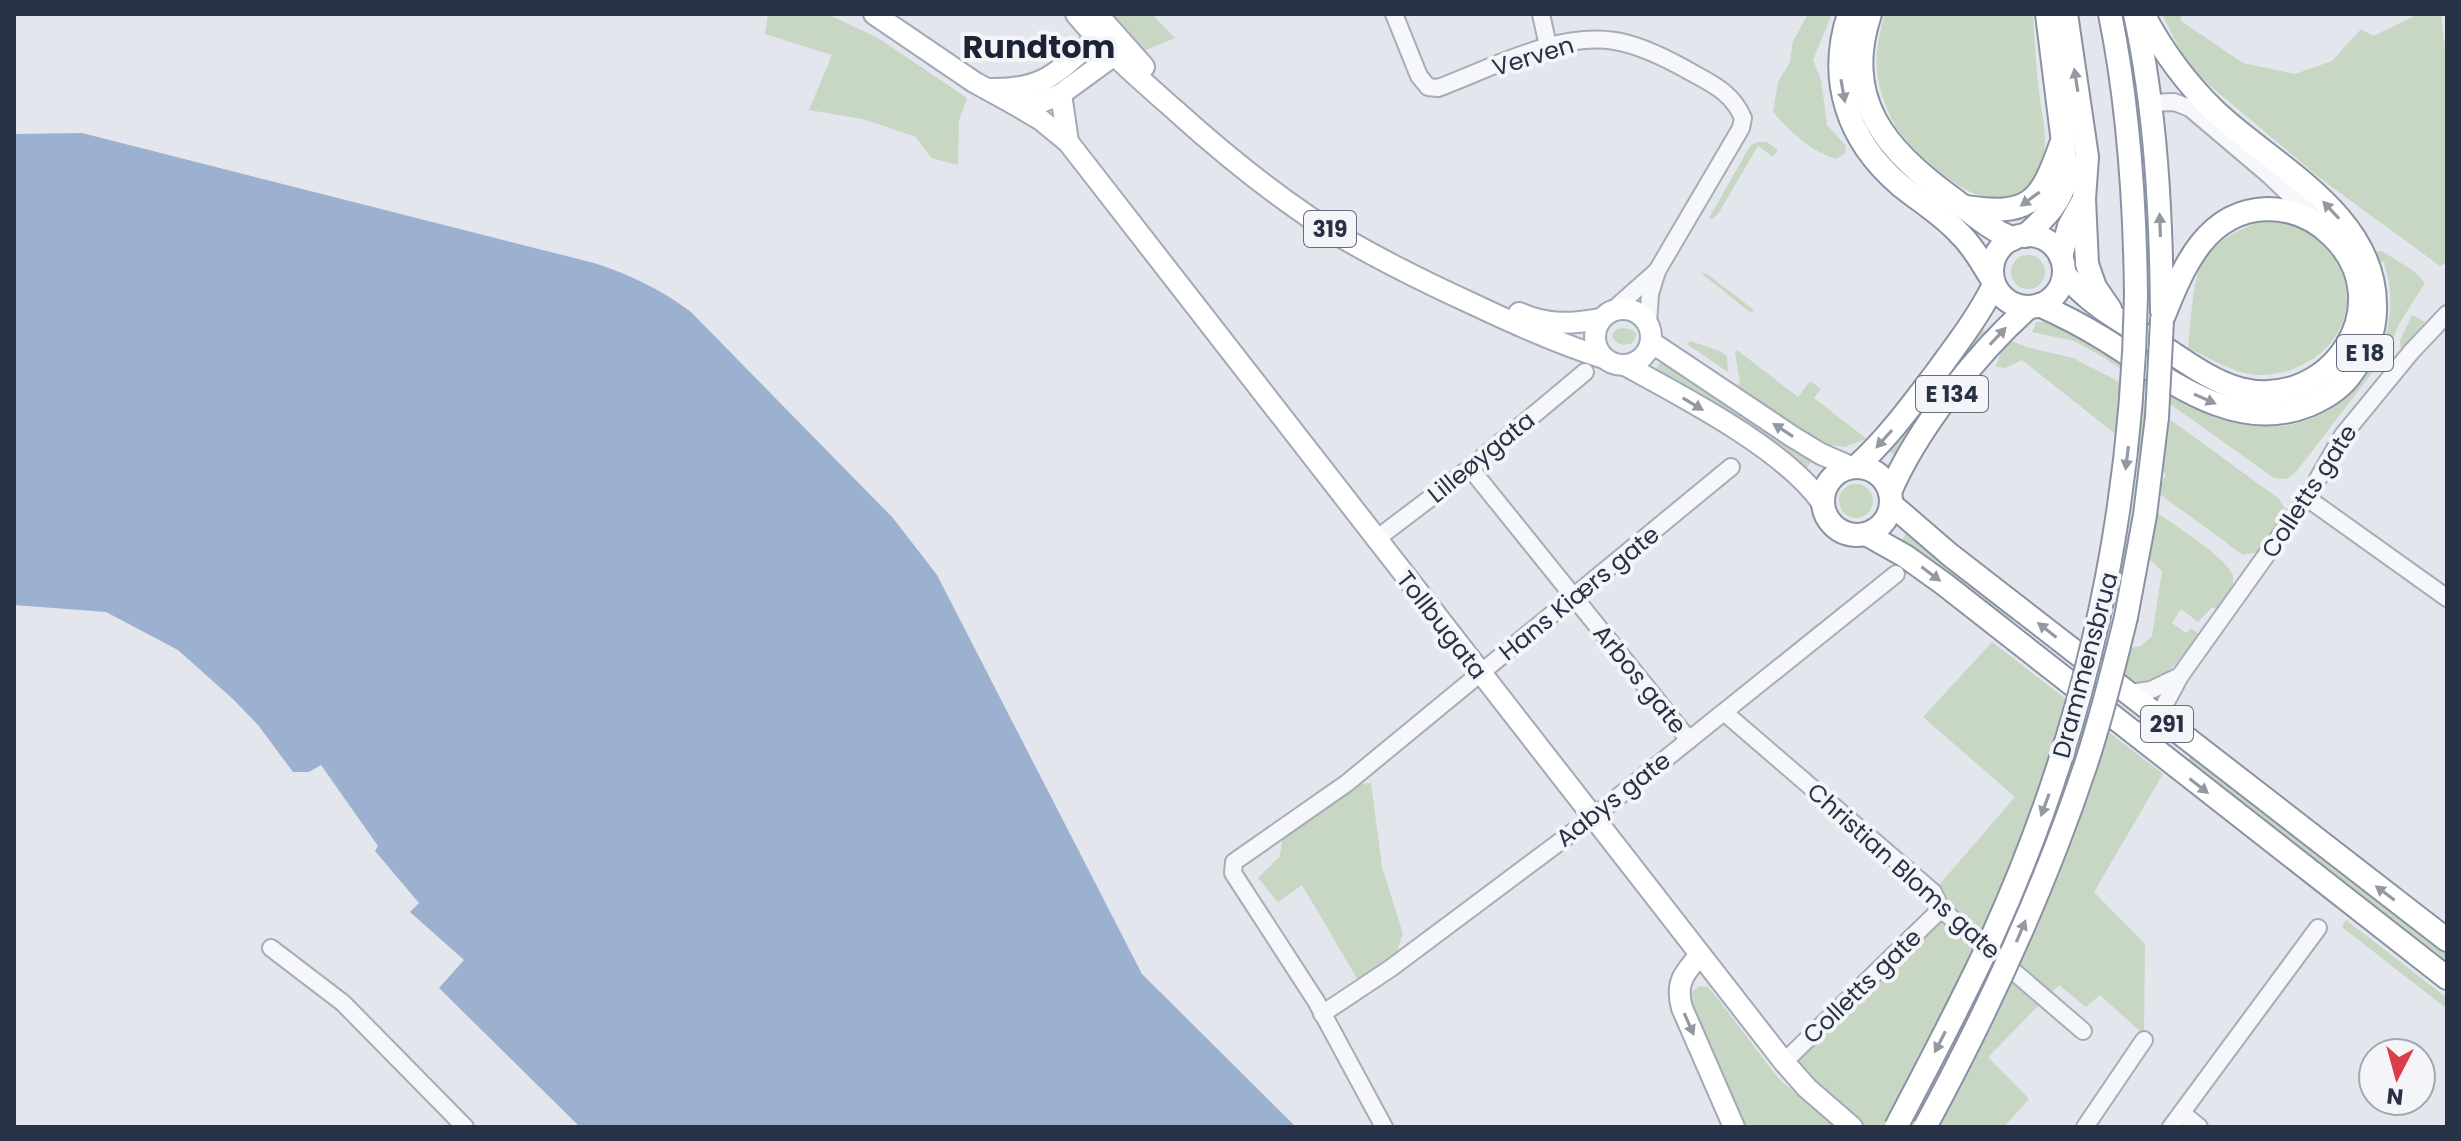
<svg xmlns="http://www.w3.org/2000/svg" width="2461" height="1141" font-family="Poppins,sans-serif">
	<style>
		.green { fill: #c7d7c3 }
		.water { fill: #9bb1cf }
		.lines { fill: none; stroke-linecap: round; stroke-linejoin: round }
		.minor-casing { stroke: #a7acb7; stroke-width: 20 }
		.major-casing { stroke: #a1a9b9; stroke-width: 24 }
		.highway-casing { stroke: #8992a4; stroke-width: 26 }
		.minor { stroke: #f6f7fa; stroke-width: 16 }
		.major { stroke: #fff; stroke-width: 20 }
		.highway { stroke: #fff; stroke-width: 22 }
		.highway-bridge-casing { stroke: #8992a4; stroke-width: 26; stroke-linecap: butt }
		.highway-bridge { stroke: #fff; stroke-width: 22 }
		.oneway { fill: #9498a2 }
		.labels { text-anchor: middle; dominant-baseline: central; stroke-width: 8; stroke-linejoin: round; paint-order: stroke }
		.shield { fill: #f3f5f9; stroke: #666c7c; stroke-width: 2 }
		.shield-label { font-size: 22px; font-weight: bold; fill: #293146 }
		.street-label { font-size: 24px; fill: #293146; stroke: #f3f5f9 }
		.district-label { font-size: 32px; font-weight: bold; fill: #1b2337; stroke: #f3f5f9 }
	</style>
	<rect width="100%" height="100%" fill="#e3e6ec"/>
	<g class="green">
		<polygon points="768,14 827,14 878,38 967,98 959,120 958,165 931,158 916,137 863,119 809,110 832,55 765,34"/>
		<polygon points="1111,14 1152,14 1175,38 1143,51"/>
		<path d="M1808,14H1832L1813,60L1821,80L1827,125L1846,146L1845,153L1836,159C1811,152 1790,131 1773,112L1778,82L1790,62L1793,41Z"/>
		<path d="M1885,14H2033C2035,42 2036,71 2040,99C2042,116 2047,136 2044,154C2042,167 2032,180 2023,190C1987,224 1915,156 1895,125C1889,115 1885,103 1881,92C1873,65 1877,40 1885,14Z"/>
		<polygon points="2162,14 2181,14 2181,21 2243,63 2295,74 2332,61 2361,29 2373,36 2419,14 2441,14 2447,66 2447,262 2440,266 2321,179 2189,68"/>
		<polygon points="1757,142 1767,142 1778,150 1773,157 1758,146 1718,214 1712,219 1709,218 1750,146"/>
		<path d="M2260,222C2269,222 2282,220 2291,223C2307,227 2319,240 2329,252C2374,308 2328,373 2262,375C2238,376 2210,358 2188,348C2196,280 2187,248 2260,222Z"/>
		<path d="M2377,251H2382L2415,272L2425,283L2399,324L2386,355L2296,472L2287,479L2274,478L2105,358L2074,341L2032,332L2036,322H2052L2229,417C2247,422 2264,428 2283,426C2361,416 2410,333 2383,261L2379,262Z"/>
		<circle cx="2028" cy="272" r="17"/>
		<polygon points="1701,273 1707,274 1754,310 1751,313"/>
		<polygon points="2412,315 2425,322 2401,350 2400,340"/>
		<polygon points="1980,327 1988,334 1896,456 1887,450"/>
		<path d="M1625,328L1633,330L1637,335L1632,343C1623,347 1615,344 1612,335L1617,329Z"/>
		<polygon points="2005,338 2026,347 2073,358 2114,379 2278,498 2288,513 2258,552 2243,555 2157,492 2166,474 2022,360 2005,368 1996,367"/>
		<polygon points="1690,341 1720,351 1727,356 1728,372 1687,344"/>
		<polygon points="1737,350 1798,397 1810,381 1821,389 1814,398 1867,439 1844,447 1822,444 1736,389 1740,382 1735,353"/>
		<polygon points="1661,361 1812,461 1805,470 1655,370"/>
		<circle cx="1856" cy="501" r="17"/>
		<path d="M2157,513C2172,523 2231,560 2233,577C2235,588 2222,601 2216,609L2212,607L2198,622L2181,609L2172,623L2186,633L2191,628L2199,634C2188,651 2165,683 2142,682C2128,682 2111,663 2100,654L2141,646L2152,636L2162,571L2148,558Z"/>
		<polygon points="1907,532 2021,622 2020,624 1978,601 1901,542"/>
		<polygon points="1992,642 2163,774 2094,892 2145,944 2144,1035 2100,995 2086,1007 2059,985 1988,1057 2029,1099 2004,1127 1867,1127 1812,1081 1793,1060 1940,909 1933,892 2015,797 1923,717"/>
		<polygon points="2192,755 2447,954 2447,968 2185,764"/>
		<polygon points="1371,783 1382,867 1403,934 1391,968 1366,984 1358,980 1302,885 1278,902 1258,878 1280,856 1284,827 1348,785"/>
		<polygon points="2346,920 2447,998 2447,1009 2342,927"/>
		<polygon points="1699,986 1708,987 1718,999 1778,1078 1834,1127 1743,1127 1693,1007 1692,992"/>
	</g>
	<path class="water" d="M82,133L594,263C631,275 660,289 691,312L893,518L937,575L1142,974L1296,1127H580L439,988L464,960L410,912L419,903L375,851L378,846L321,765L309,772H293L258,725L234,700L178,650L106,612L14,605V134Z"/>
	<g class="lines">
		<defs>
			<g id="minor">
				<path d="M1394,14L1419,76L1428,87L1438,88C1492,68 1556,32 1615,41C1640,45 1666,58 1689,71C1712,84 1732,92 1743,118L1741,128L1657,271L1650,294L1648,323"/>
				<polyline points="1541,14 1548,46"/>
				<polyline points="2149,103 2174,102 2190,108 2269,175 2313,217"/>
				<polyline points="1613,310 1657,271"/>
				<polyline points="1470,468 1689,740"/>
				<polyline points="2307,498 2447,598"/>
				<polyline points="1375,540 1470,468 1585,372"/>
				<polyline points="2129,693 2151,690 2180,676"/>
				<polyline points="1725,713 1933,892 1941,909 2083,1031"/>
				<polyline points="2138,737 2164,706 2180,676 2307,498 2343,435 2412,351 2447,314"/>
				<polyline points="271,948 343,1003 465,1127"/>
				<polyline points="1322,1014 1391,968 1593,817 1896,574"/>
				<polyline points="1784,1062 1941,909"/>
				<polyline points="2182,1113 2199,1127"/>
				<polyline points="1384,1127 1316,1001 1233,873 1234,862 1347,783 1731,467"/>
				<polyline points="2085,1127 2144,1040"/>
				<polyline points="2171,1127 2318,928"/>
			</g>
			<g id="major">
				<polyline points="874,14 974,82 1014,104 1039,103 1061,94 1113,56 1115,46"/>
				<path d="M1076,14C1106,50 1141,80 1176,111C1218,149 1262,185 1309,217C1361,251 1418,279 1475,305C1517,325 1559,344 1604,358"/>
				<polyline points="1097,14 1144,67"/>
				<path d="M989,89C1045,90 1056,73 1096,38H1107"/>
				<polyline points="1061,94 1068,142"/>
				<polyline points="1014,104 1041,120 1068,142 1784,1062 1807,1088 1852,1127"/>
				<circle cx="1623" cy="337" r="28"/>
				<path d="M1519,313C1548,326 1571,324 1601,319"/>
				<polyline points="1651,342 1793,437 1821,454 1851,467"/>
				<path d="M1625,365C1685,398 1785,449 1823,504"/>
				<path d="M1700,955C1684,973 1675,983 1682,1008L1734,1127"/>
			</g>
			<g id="highway">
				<path d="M1849,14C1827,80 1848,141 1900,185C1918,200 1940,213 1957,231C1972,245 1982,263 1993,281"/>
				<path d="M1870,14C1841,100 1887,151 1952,198C1972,213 1989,229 2013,239"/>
				<polyline points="2066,14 2087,157 2084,199 2087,264 2095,287 2110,309"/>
				<path d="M2110,14C2129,107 2135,201 2136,296"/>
				<path d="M2135,14C2156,111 2161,212 2162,311"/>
				<path d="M1965,207C2029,216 2040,204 2061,144"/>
				<circle cx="2028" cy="271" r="36"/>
				<path d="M2025,236C2045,218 2062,202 2067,175L2047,14"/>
				<polyline points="2061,257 2069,226 2084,199"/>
				<path d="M2064,273C2090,306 2125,323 2160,345C2185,361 2211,381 2240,389C2330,412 2402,304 2332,236C2315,219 2292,209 2267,209C2204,211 2182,271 2162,320"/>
				<path d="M2039,305C2062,315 2083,326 2104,339C2164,376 2234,436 2309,405C2323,399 2339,389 2348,378C2365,357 2376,332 2375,305C2375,214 2273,166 2215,111C2186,83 2162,50 2143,14"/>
				<path d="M1856,467C1887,439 1911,406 1936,373C1957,344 1978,317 1994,285"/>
				<circle cx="1857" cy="501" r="34"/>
				<path d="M1890,492C1917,429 1977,353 2029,307"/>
				<polyline points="1891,504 1949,554 2447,940"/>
				<polyline points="1866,534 1905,556 1944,584 2447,978"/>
				<polyline points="2126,617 2145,515 2157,417"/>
			</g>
		</defs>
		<use href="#minor" class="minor-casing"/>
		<use href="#major" class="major-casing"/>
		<use href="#highway" class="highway-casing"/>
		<use href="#minor" class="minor"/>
		<use href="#major" class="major"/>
		<use href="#highway" class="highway"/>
		<defs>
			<g id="highway-bridge">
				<polyline points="2157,417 2162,320"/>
				<path d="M1896,1127C1929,1064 1962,1002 1992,937C2084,735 2132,518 2136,296"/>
				<path d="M1925,1127C1988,1011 2044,890 2086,764C2102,716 2114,666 2126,617"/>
			</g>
		</defs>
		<use href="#highway-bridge" class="highway-bridge-casing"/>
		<use href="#highway-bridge" class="highway-bridge"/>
	</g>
	<defs><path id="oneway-solid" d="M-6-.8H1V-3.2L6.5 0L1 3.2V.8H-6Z" transform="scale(2)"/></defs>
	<g class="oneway">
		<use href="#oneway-solid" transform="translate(2076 80) rotate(-99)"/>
		<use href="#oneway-solid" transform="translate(1843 91) rotate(80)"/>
		<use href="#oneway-solid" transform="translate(2030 199) rotate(144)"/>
		<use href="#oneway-solid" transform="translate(2331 210) rotate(-133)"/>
		<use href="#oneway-solid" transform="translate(2160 225) rotate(-92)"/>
		<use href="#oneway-solid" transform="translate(1998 336) rotate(-47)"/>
		<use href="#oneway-solid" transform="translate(2205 399) rotate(24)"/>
		<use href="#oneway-solid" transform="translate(1693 404) rotate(31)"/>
		<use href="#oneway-solid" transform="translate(1783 430) rotate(-147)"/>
		<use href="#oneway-solid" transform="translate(1884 439) rotate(132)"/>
		<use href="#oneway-solid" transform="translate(2127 458) rotate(97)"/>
		<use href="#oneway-solid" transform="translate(1931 574) rotate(37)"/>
		<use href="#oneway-solid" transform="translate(2047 630) rotate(-142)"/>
		<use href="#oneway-solid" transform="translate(2199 786) rotate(38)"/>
		<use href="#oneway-solid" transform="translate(2045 805) rotate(110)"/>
		<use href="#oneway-solid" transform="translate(2385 893) rotate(-143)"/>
		<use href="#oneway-solid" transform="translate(2021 931) rotate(-67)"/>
		<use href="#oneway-solid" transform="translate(1689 1024) rotate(66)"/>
		<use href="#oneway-solid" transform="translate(1940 1042) rotate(117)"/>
	</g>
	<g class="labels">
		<g class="shield">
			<rect x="1304" y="211" width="52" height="36" rx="6"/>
			<rect x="2337" y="335" width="56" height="36" rx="6"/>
			<rect x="1916" y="376" width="72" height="36" rx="6"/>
			<rect x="2141" y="706" width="52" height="36" rx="6"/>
		</g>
		<g class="shield-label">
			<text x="1330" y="229">319</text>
			<text x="2365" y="353">E 18</text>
			<text x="1952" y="394">E 134</text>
			<text x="2167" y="724">291</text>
		</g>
		<g class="street-label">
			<text transform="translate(1533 56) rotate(-17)">Verven</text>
			<text transform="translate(1481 457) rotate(-39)">Lilleøygata</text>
			<text transform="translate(2309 491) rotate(-57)">Colletts gate</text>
			<text transform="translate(1579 593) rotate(-39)">Hans Kiærs gate</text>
			<text transform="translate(1442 625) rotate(52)">Tollbugata</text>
			<text transform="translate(2085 665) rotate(-75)">Drammensbrua</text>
			<text transform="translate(1640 679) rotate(51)">Arbos gate</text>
			<text transform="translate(1613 799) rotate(-38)">Aabys gate</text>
			<text transform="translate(1904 871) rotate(42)">Christian Bloms gate</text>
			<text transform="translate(1862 986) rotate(-44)">Colletts gate</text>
		</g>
		<g class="district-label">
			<text x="1039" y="46">Rundtom</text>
		</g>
	</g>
	<rect width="2461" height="1141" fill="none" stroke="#293146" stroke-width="32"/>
	<g transform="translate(2397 1077) rotate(186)"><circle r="38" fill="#f3f5f9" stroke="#a2a7b1" stroke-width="2"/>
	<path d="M0-6L14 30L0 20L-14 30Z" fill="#dc3d4b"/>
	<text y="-12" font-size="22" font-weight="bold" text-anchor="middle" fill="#293146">N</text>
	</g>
</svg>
